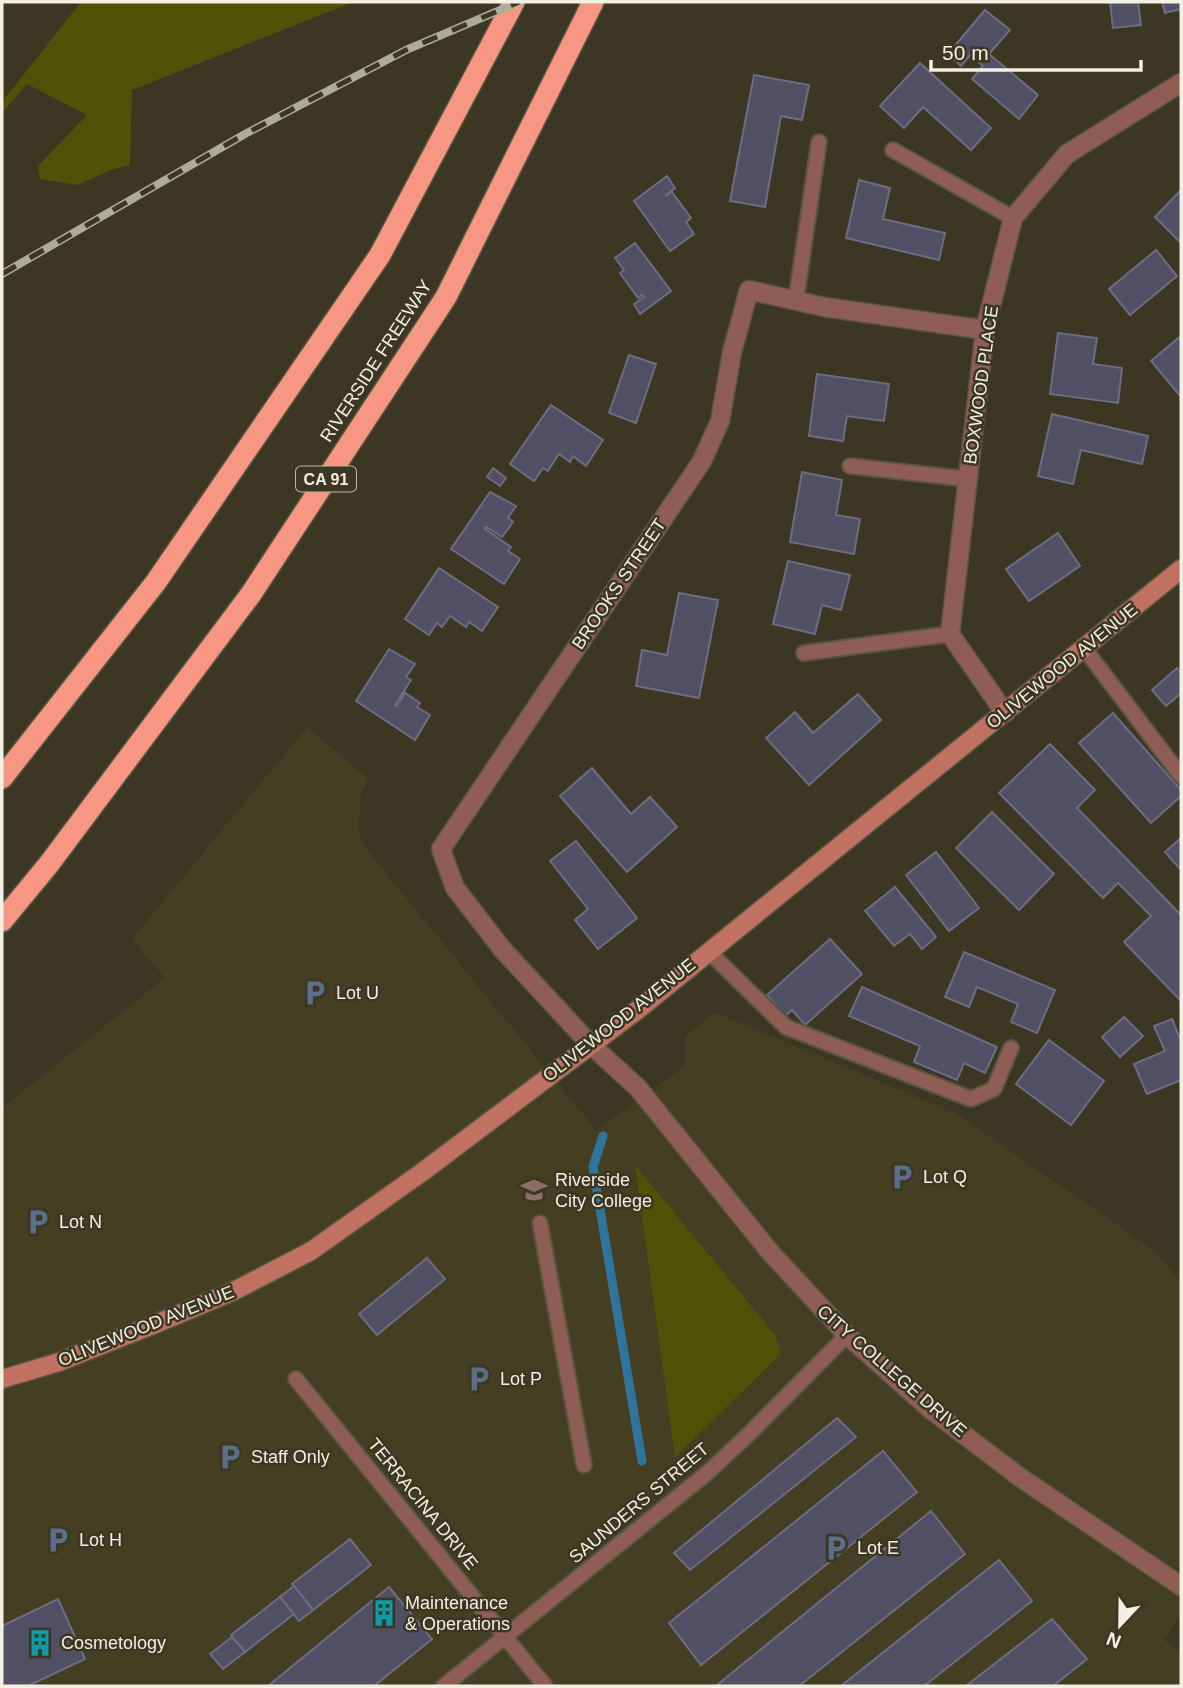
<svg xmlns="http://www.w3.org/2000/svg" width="1183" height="1688" font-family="Helvetica,sans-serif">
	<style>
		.built { fill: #443e22 }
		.green { fill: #515207 }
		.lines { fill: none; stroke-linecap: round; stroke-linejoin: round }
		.stream { stroke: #30749b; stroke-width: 9 }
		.building { fill: #504f64; stroke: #6d6c82; stroke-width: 2 }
		.service-casing { stroke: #585541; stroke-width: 18 }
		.minor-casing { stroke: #585541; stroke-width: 21 }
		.tertiary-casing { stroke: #585541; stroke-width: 21 }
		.secondary-casing { stroke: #585541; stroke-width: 21 }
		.motorway-casing { stroke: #585541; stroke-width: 24 }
		.service { stroke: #8f5d53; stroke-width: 14 }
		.minor { stroke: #8f5d53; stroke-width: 18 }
		.tertiary { stroke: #8f5d53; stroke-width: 18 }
		.secondary { stroke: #c07162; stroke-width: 18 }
		.motorway { stroke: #f89684; stroke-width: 21 }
		.rail-casing { stroke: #adab9b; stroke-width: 8 }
		.rail { stroke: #3b3722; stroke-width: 5; stroke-dasharray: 16; stroke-linecap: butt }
		.labels { text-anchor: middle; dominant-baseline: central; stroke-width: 5; stroke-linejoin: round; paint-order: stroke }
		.shield { fill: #3b3722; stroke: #bbb8a9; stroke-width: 2 }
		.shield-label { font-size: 16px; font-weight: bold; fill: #f2f0e3 }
		.street-label { font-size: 18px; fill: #f2f0e3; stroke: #3b3722 }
		.poi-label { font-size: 18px; fill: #f2f0e3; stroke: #3b3722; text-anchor: start }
	</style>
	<rect width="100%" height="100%" fill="#3b3722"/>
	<polygon class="built" points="307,727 369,779 361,793 358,831 368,851 596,1130 686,1065 685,1037 714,1012 955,1113 1154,1250 1181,1282 1181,1615 1164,1640 1181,1652 1181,1686 2,1686 2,1108 165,978 132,939"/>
	<g class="green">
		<polygon points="81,2 353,2 132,90 130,165 111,170 77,185 40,179 38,166 87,115 27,84 2,113 2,102"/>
		<polygon points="635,1165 776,1336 781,1354 675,1457"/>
	</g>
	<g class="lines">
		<polyline class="stream" points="603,1136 593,1167 642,1461"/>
	</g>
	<g class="building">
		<polygon points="1110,2 1138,2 1141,25 1113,28"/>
		<polygon points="1162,2 1181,2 1181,9 1165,13"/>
		<polygon points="985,10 1010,30 989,54 1038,95 1019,119 972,79 983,66 970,55 961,66 948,54"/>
		<polygon points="920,63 991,128 971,150 923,107 904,128 880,106"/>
		<polygon points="754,75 809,85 802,120 781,116 765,207 730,201"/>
		<polygon points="667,176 675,188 665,196 672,192 691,218 686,222 694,234 670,251 634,201"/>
		<polygon points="859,180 890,188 883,219 945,233 939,260 846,238"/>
		<polygon points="1180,191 1181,192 1181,243 1155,217"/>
		<polygon points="635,243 671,291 640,314 634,304 644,297 642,295 638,298 620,273 624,270 615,258"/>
		<polygon points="1156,250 1177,276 1130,315 1109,289"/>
		<polygon points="1058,333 1097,338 1093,364 1122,368 1118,403 1050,394"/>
		<polygon points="1181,336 1181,397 1151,361"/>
		<polygon points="629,355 656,364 636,423 609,413"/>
		<polygon points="817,374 889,384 884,421 847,416 843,441 809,436"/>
		<polygon points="551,405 603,440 586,466 573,456 570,462 559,454 548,471 543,468 534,481 510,464"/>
		<polygon points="1052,414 1148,436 1142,464 1081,450 1073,484 1038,476"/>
		<polygon points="493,468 506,478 500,486 487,477"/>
		<polygon points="802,472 842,480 836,515 860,519 854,554 790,542"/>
		<polygon points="490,492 516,506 508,518 513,522 502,537 486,527 485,529 511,547 508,551 520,559 504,584 451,549"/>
		<polygon points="1058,533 1080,566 1029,601 1006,569"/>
		<polygon points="788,561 850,575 841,610 822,605 815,634 773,624"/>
		<polygon points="439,568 498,607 482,631 469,622 466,627 450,616 442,627 437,623 429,635 405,619"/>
		<polygon points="679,593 718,600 699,698 636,686 642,650 667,655"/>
		<polygon points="389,649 415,664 406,677 411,680 395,705 397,706 405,693 420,703 417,707 430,715 415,740 356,701"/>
		<polygon points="1177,668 1181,673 1181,693 1166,706 1152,690"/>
		<polygon points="858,694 881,720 809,785 766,738 795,712 813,733"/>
		<polygon points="1113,713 1181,790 1181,796 1151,823 1079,743"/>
		<polygon points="1050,744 1095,790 1077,808 1181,915 1181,1001 1124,942 1151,916 1118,883 1103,898 999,793"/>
		<polygon points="592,768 631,814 650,797 677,827 627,872 560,796"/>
		<polygon points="992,812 1054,874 1019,910 956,848"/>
		<polygon points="1181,838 1181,870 1165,852"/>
		<polygon points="576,841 637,918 598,949 575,920 588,909 550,861"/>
		<polygon points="936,852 979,908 949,931 906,875"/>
		<polygon points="895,887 936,937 922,949 910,934 894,946 865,911"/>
		<polygon points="830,939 862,974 805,1025 792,1010 785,1016 767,995"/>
		<polygon points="964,952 1055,990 1037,1033 1011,1022 1018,1004 977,987 969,1007 945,997"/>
		<polygon points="862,987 997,1047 985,1073 964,1063 957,1080 914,1062 920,1046 849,1016"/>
		<polygon points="1124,1017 1143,1036 1120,1057 1102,1037"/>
		<polygon points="1172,1019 1181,1041 1181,1080 1147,1094 1134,1064 1165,1051 1154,1026"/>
		<polygon points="1049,1040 1104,1081 1071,1125 1016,1084"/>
		<polygon points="427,1258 445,1279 377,1335 359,1314"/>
		<polygon points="837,1418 856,1437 690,1570 674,1553"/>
		<polygon points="883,1451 917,1492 701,1665 669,1623"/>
		<polygon points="931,1511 965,1554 799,1686 718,1686 717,1685"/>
		<polygon points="350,1539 371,1565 313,1610 292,1584"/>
		<polygon points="999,1560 1032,1601 924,1686 841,1686"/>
		<polygon points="294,1586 313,1610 299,1621 280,1597"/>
		<polygon points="389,1587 432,1639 374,1686 268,1686"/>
		<polygon points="280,1597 294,1614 245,1652 231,1635"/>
		<polygon points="58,1599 85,1659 28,1686 2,1686 2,1626"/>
		<polygon points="1052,1619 1087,1659 1053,1686 966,1686"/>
		<polygon points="232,1637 245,1652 223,1669 210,1654"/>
	</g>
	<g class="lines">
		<defs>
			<g id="service">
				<polyline points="893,150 1013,218"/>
				<polyline points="796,300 819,142"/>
				<polyline points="850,466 968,479"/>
				<polyline points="1084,648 1181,776"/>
				<polyline points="804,653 950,634"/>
				<polyline points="708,951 786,1027 971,1099 994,1089 1011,1048"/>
				<polyline points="540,1223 584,1465"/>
				<polyline points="296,1379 545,1686"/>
				<polyline points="444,1686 706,1474 750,1433 847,1335"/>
			</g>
			<g id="minor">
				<polyline points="1005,713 950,634 985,330 1013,218 1067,154 1181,83"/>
				<polyline points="590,1044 503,950 455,888 441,849 702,461 720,421 732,352 749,290 824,307 985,330"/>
			</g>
			<polyline id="tertiary" points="590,1044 638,1088 770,1252 847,1335 930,1409 1021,1478 1181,1586"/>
			<polyline id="secondary" points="2,1379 59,1362 153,1325 234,1291 311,1251 421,1173 640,1008 1181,569"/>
			<g id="motorway">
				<polyline points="2,778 156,582 380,255 514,2"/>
				<polyline points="2,921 49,864 251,594 446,297 593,2"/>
			</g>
		</defs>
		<use href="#service" class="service-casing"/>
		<use href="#minor" class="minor-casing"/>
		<use href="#tertiary" class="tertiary-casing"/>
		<use href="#secondary" class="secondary-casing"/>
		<use href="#motorway" class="motorway-casing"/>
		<use href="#service" class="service"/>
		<use href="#minor" class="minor"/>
		<use href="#tertiary" class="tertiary"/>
		<use href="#secondary" class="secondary"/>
		<use href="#motorway" class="motorway"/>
		<defs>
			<polyline id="rail" points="2,274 245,134 406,50 519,2"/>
		</defs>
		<use href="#rail" class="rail-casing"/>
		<use href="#rail" class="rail"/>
	</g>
	<defs>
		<symbol id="parking-bare" viewBox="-9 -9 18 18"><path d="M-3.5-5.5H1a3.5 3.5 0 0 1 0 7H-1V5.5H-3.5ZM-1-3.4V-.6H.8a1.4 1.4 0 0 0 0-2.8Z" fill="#5c6f8a" stroke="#3b3722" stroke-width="2.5" paint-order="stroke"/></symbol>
		<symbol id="university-bare" viewBox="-9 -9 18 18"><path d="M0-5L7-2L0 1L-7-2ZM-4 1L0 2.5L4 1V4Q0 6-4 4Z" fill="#8d6e63" stroke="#3b3722" stroke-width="2.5" paint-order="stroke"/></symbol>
		<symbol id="building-bare" viewBox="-9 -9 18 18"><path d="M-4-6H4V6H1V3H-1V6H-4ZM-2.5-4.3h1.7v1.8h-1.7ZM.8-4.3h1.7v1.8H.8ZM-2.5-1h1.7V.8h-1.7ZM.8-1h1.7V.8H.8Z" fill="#0f9aa8" stroke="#3b3722" stroke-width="2.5" paint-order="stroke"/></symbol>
	</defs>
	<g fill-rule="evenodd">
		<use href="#parking-bare" x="296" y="974" width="38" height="38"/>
		<use href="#parking-bare" x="883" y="1158" width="38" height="38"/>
		<use href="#university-bare" x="515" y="1171" width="38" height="38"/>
		<use href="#parking-bare" x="19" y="1203" width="38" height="38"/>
		<use href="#parking-bare" x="460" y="1360" width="38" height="38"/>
		<use href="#parking-bare" x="211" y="1438" width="38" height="38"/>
		<use href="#parking-bare" x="39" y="1521" width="38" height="38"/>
		<use href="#parking-bare" x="817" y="1529" width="38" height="38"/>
		<use href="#building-bare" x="365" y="1594" width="38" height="38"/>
		<use href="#building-bare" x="21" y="1624" width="38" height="38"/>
	</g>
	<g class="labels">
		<rect class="shield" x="296" y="466.5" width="60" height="25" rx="5"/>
		<g class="shield-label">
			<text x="326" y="479">CA 91</text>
		</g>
		<g class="street-label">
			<text transform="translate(376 361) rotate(-57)">RIVERSIDE FREEWAY</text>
			<text transform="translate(981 385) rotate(-82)">BOXWOOD PLACE</text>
			<text transform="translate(619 584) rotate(-56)">BROOKS STREET</text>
			<text transform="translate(1062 666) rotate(-39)">OLIVEWOOD AVENUE</text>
			<text transform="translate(619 1020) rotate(-38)">OLIVEWOOD AVENUE</text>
			<text transform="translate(146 1326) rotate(-22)">OLIVEWOOD AVENUE</text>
			<text transform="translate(892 1371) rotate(41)">CITY COLLEGE DRIVE</text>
			<text transform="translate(639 1503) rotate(-40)">SAUNDERS STREET</text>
			<text transform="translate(423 1504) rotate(51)">TERRACINA DRIVE</text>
		</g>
		<g class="poi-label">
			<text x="336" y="993">Lot U</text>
			<text x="923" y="1177">Lot Q</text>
			<text x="555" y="1180">Riverside<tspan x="555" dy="21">City College</tspan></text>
			<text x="59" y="1222">Lot N</text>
			<text x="500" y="1379">Lot P</text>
			<text x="251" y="1457">Staff Only</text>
			<text x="79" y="1540">Lot H</text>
			<text x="857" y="1548">Lot E</text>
			<text x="405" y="1603">Maintenance<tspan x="405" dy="21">&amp; Operations</tspan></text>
			<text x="61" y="1643">Cosmetology</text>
		</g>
	</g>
	<rect width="1183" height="1688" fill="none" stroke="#f2f0e3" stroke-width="7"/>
	<g transform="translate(1120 1625) rotate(202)" stroke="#3b3722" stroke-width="5" paint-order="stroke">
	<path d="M0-5L12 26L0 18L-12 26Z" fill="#f2f0e3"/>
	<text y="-10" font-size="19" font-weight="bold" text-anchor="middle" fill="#f2f0e3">N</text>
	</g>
	<path d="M931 60v10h210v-10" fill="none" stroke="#f2f0e3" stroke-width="3.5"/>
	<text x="942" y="60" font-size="21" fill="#f2f0e3" stroke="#3b3722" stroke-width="5" paint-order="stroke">50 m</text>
</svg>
